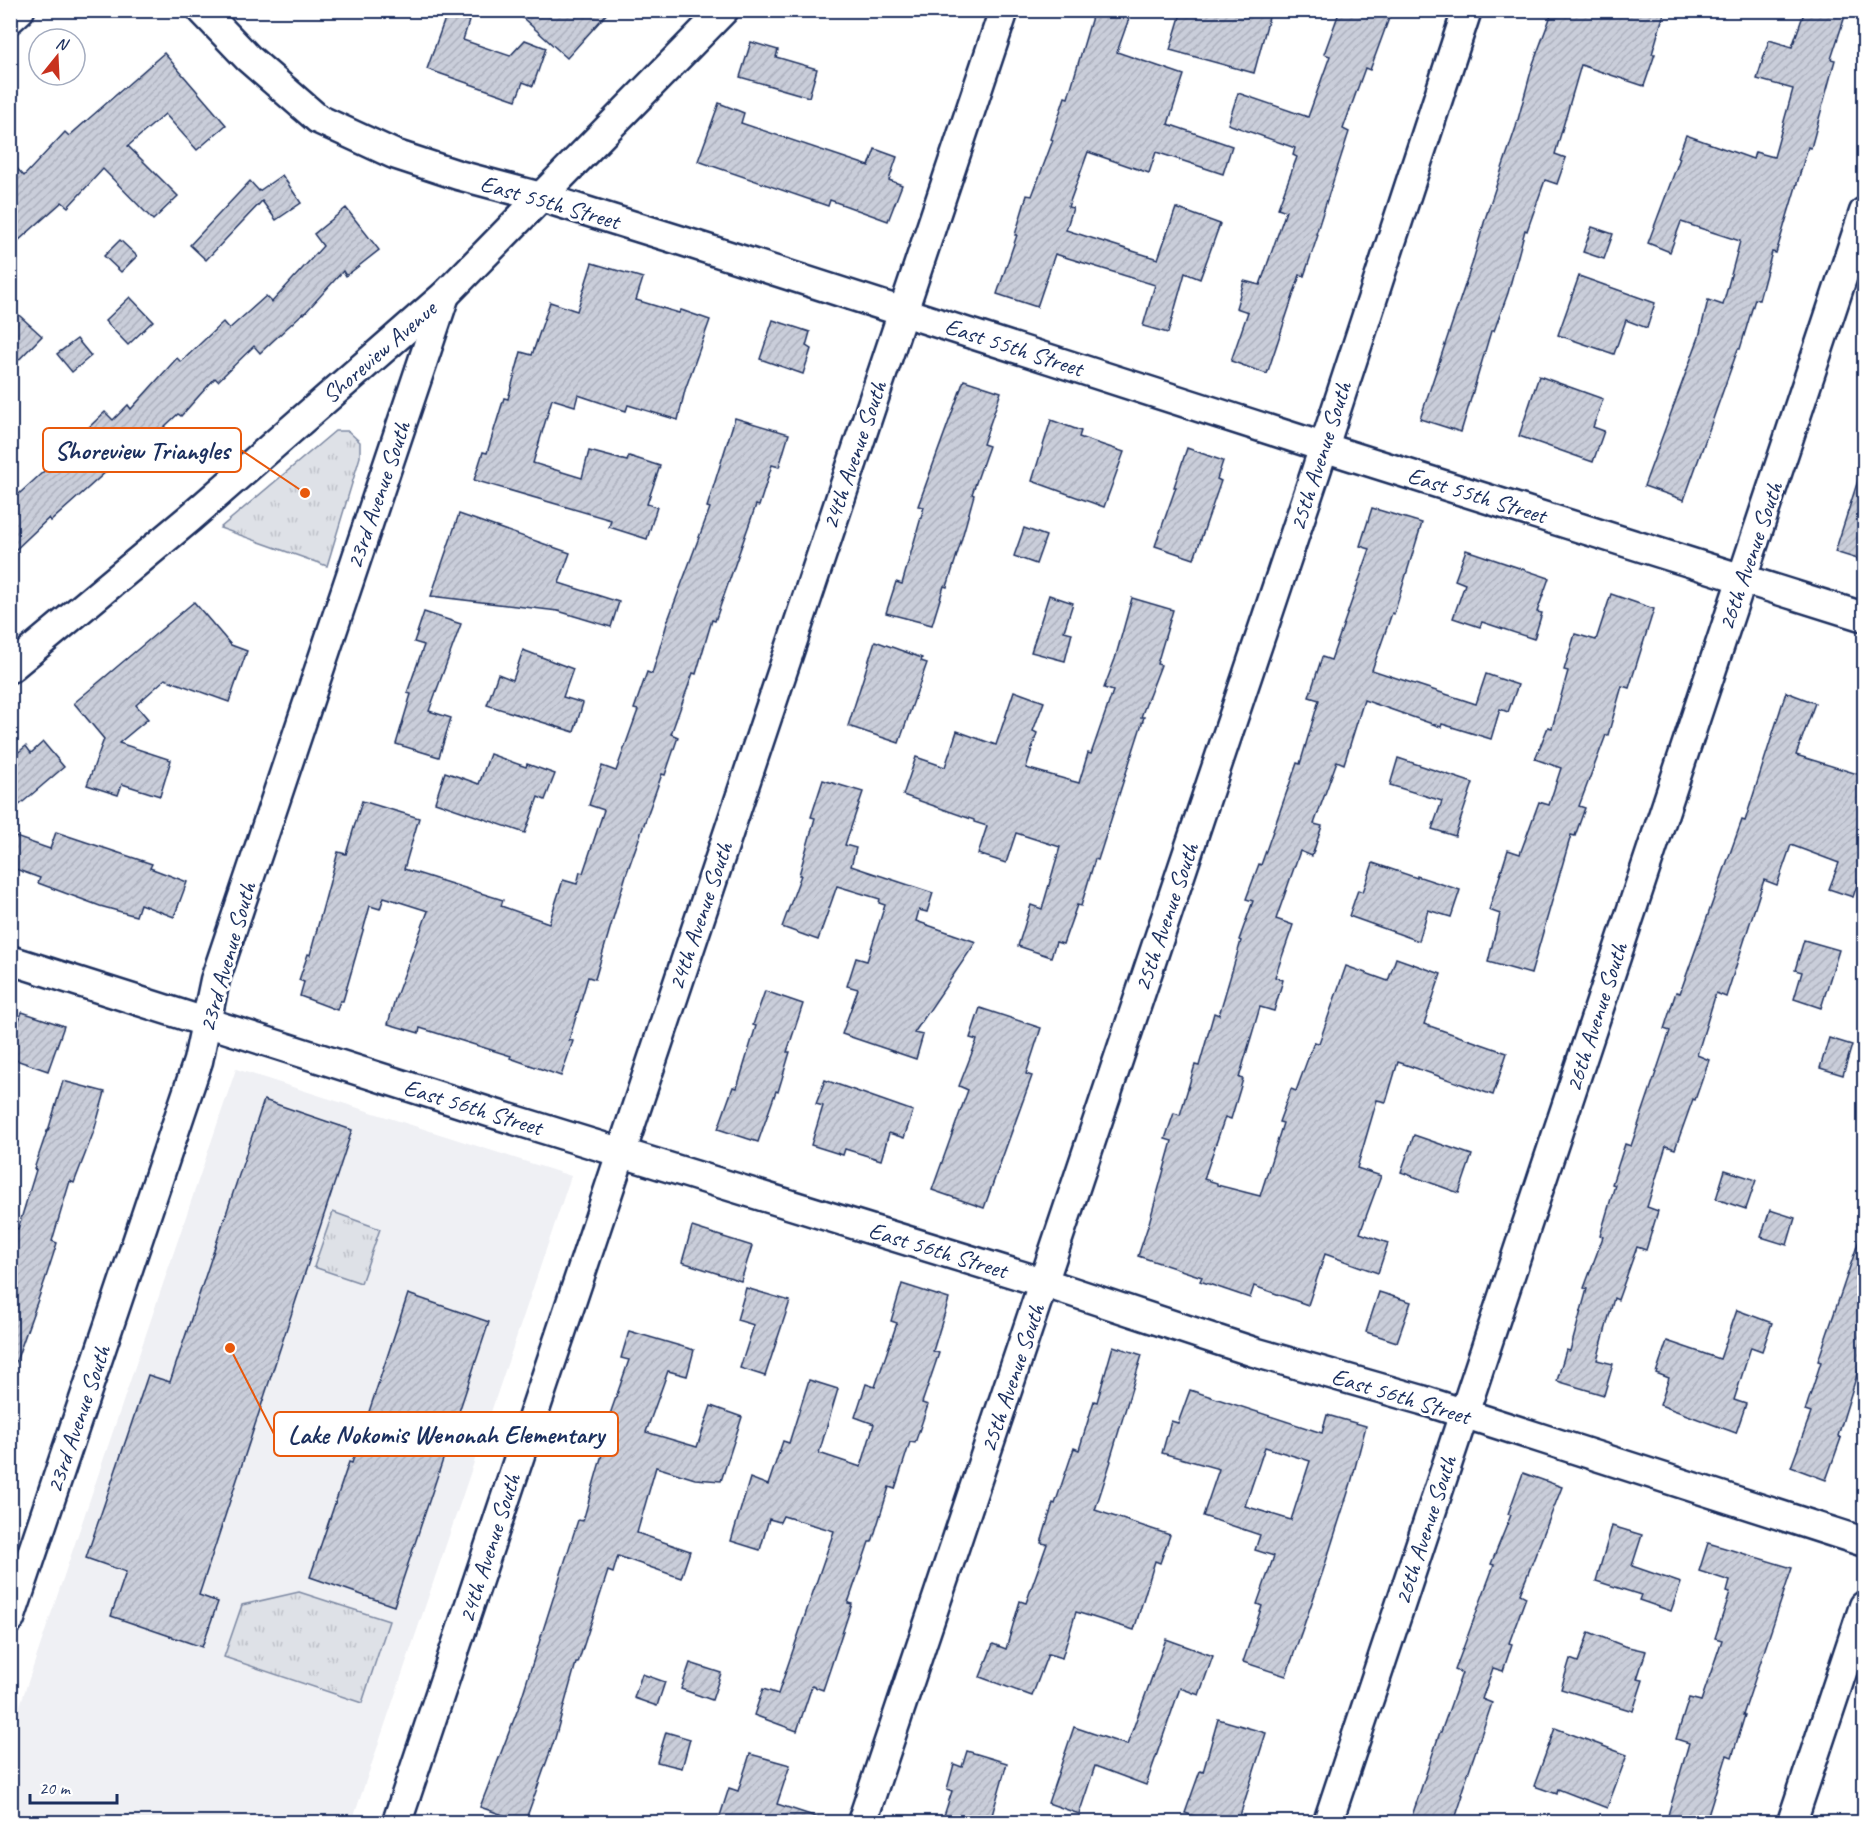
<svg xmlns="http://www.w3.org/2000/svg" width="1875" height="1833" font-family="Caveat,sans-serif">
	<style>
		.built { fill: #eff0f4 }
		.park { fill: url(#park-tufts); stroke: #7c88a2; stroke-width: 1.5 }
		.building { fill: url(#building-hatch); stroke: #1b2f5e; stroke-width: 1.5; fill-rule: evenodd }
		.lines { fill: none; stroke-linecap: round; stroke-linejoin: round }
		.minor-casing { stroke: #1b2f5e; stroke-width: 33 }
		.minor { stroke: #fff; stroke-width: 28 }
		.labels { text-anchor: middle; dominant-baseline: central; stroke-width: 6; stroke-linejoin: round; paint-order: stroke }
		.street-label { font-size: 24px; fill: #1b2f5e; stroke: #fff }
		.leader { fill: none; stroke: #e8590c; stroke-width: 2 }
		.callout-dot { fill: #e8590c; stroke: #fff; stroke-width: 2 }
		.callout { fill: #fff; stroke: #e8590c; stroke-width: 2 }
		.callout-label { font-size: 26px; text-anchor: middle; font-weight: bold; fill: #1b2f5e }
	</style>
	<defs>
		<pattern id="park-tufts" width="24" height="20" patternUnits="userSpaceOnUse" patternTransform="scale(1.5)"><rect width="24" height="20" fill="#dee1e7"/><path d="M3 7l-1-3M5 7V3M7 7l1-3M15 17l-1-3M17 17v-4M19 17l1-3" fill="none" stroke="#bec1c9"/></pattern>
		<pattern id="building-hatch" width="6" height="6" patternUnits="userSpaceOnUse" patternTransform="scale(1.5)"><rect width="6" height="6" fill="#caceda"/><path d="M-1 1l2-2M0 6l6-6M5 7l2-2" fill="none" stroke="#adb1be"/></pattern>
	</defs>
	<rect width="100%" height="100%" fill="#fff"/>
	<filter id="ink" filterUnits="userSpaceOnUse"><feTurbulence type="fractalNoise" baseFrequency=".0167" numOctaves="2"/><feDisplacementMap in="SourceGraphic" scale="12" xChannelSelector="R" yChannelSelector="G"/><feConvolveMatrix kernelMatrix="1 2 1 2 8 2 1 2 1" color-interpolation-filters="sRGB"/></filter>
	<g filter="url(#ink)">
		<polygon class="built" points="236,1069 571,1176 352,1822 11,1822 11,1732"/>
		<g class="park">
			<polygon points="335,431 348,431 360,442 360,457 327,566 220,528"/>
			<polygon points="333,1212 380,1229 361,1283 314,1267"/>
			<polygon points="299,1592 389,1621 362,1703 224,1657 242,1605"/>
		</g>
		<g class="building">
			<polygon points="514,10 610,10 567,58"/>
			<polygon points="1094,10 1132,10 1117,52 1184,75 1168,124 1232,146 1223,174 1156,152 1149,173 1088,152 1068,207 1073,208 1066,230 1158,259 1176,208 1220,224 1200,279 1185,273 1168,333 1143,326 1155,285 1055,254 1037,307 997,294 1017,235 1015,235 1027,195 1032,196 1053,140 1051,139 1065,97 1068,98"/>
			<polygon points="1182,10 1271,10 1254,73 1170,50"/>
			<polygon points="1340,10 1392,10 1370,70 1365,68 1343,129 1349,132 1316,234 1318,235 1304,276 1300,275 1267,374 1231,361 1248,312 1236,308 1244,281 1260,285 1286,211 1278,208 1297,157 1293,155 1295,148 1228,124 1238,93 1308,117 1330,56 1324,54"/>
			<polygon points="1553,10 1665,10 1652,54 1655,54 1644,86 1581,65 1555,154 1566,158 1557,184 1545,180 1527,231 1525,230 1508,293 1494,331 1491,331 1461,432 1420,419 1472,264 1486,216 1516,127 1533,64"/>
			<polygon points="1805,10 1847,10 1831,59 1835,60 1811,148 1808,147 1776,253 1772,252 1759,300 1755,299 1740,349 1738,349 1684,500 1644,486 1699,337 1708,300 1723,305 1740,241 1681,222 1670,252 1648,243 1680,158 1678,157 1686,135 1753,159 1755,152 1774,157 1793,89 1757,79 1769,40 1792,47"/>
			<polygon points="447,13 469,21 463,40 510,56 525,40 546,48 533,86 523,82 516,100 427,69"/>
			<polygon points="751,42 778,50 776,57 817,69 809,97 740,77"/>
			<polygon points="164,53 226,125 197,150 165,114 128,146 178,196 153,220 103,169 68,207 62,202 10,248 10,161 24,176 65,132 69,136"/>
			<polygon points="719,103 744,113 741,123 869,166 875,149 897,157 889,180 902,185 888,221 830,200 828,206 698,161"/>
			<polygon points="282,175 301,203 276,220 262,201 206,260 190,245 250,181 259,191"/>
			<polygon points="346,208 379,250 346,276 343,271 304,314 303,313 260,353 254,346 218,381 215,378 181,416 178,414 120,468 116,463 51,521 49,518 10,555 10,502 86,433 85,431 105,412 113,420 128,405 131,409 177,358 181,362 223,322 229,329 266,296 272,302 323,246 314,234"/>
			<polygon points="1592,227 1613,234 1604,259 1583,252"/>
			<polygon points="120,240 137,256 121,272 104,256"/>
			<polygon points="592,263 643,278 636,300 679,313 681,310 710,320 685,390 678,420 628,405 626,411 578,395 575,406 552,399 533,463 582,478 589,451 627,461 629,456 660,466 647,504 657,507 647,539 609,527 611,520 474,480 483,452 487,453 504,398 508,399 521,352 532,355 550,302 577,311"/>
			<polygon points="1579,276 1655,303 1647,328 1626,320 1614,354 1558,335"/>
			<polygon points="130,297 153,321 128,345 105,321"/>
			<polygon points="10,307 42,336 10,369"/>
			<polygon points="773,320 810,332 806,346 811,349 803,374 760,359"/>
			<polygon points="77,339 91,356 72,372 57,354"/>
			<polygon points="1539,376 1603,399 1593,427 1604,431 1593,462 1519,436"/>
			<polygon points="964,380 1001,392 983,444 989,446 972,494 974,495 960,545 947,587 944,586 932,625 886,613 896,582 902,584 924,507 918,506"/>
			<polygon points="735,418 789,434 779,467 772,465 759,506 756,505 715,621 712,620 696,674 693,673 671,734 678,737 665,775 662,774 626,875 595,979 588,977 569,1040 573,1041 561,1076 510,1058 511,1056 420,1028 419,1033 388,1024 395,999 428,911 384,897 380,909 370,906 343,1001 340,1001 337,1010 300,996 304,982 299,980 308,954 310,955 338,852 346,854 362,801 419,818 404,869 503,900 501,906 549,923 563,880 577,884 580,872 583,873 604,810 589,805 602,766 616,771 638,710 634,709 647,672 652,674 668,620 710,508 707,507"/>
			<polygon points="1051,420 1081,431 1079,437 1124,452 1104,507 1032,481"/>
			<polygon points="1187,448 1223,461 1217,479 1221,481 1194,559 1155,546 1176,487 1174,487"/>
			<polygon points="1859,477 1864,478 1864,561 1835,552"/>
			<polygon points="1372,508 1422,523 1394,614 1392,613 1372,670 1476,704 1486,674 1518,685 1508,712 1500,709 1491,739 1442,724 1441,727 1364,700 1344,764 1337,761 1314,824 1322,826 1312,856 1300,851 1276,919 1293,925 1275,977 1283,980 1274,1011 1260,1007 1239,1078 1243,1079 1231,1119 1225,1117 1204,1179 1217,1183 1217,1185 1260,1196 1283,1123 1279,1122 1291,1089 1296,1091 1314,1042 1319,1043 1346,966 1388,981 1396,958 1441,974 1424,1024 1507,1053 1493,1095 1398,1062 1386,1102 1377,1100 1357,1168 1381,1176 1360,1233 1388,1243 1378,1273 1325,1254 1308,1305 1254,1286 1250,1298 1200,1281 1202,1277 1138,1256 1149,1223 1172,1141 1165,1139 1174,1113 1180,1115 1195,1065 1199,1066 1214,1013 1219,1015 1241,941 1239,940 1253,901 1246,899 1259,864 1261,865 1297,763 1300,764 1319,700 1309,697 1322,657 1331,660 1370,549 1360,546"/>
			<polygon points="459,514 570,553 559,583 619,602 611,627 558,611 431,596"/>
			<polygon points="1024,528 1046,536 1036,564 1014,556"/>
			<polygon points="1466,550 1549,578 1537,612 1542,613 1534,639 1482,622 1480,627 1453,618 1465,584 1455,580"/>
			<polygon points="1611,594 1654,609 1629,688 1622,686 1608,735 1606,735 1579,806 1585,808 1575,836 1571,835 1531,974 1488,962 1500,914 1489,910 1508,850 1520,854 1539,802 1549,805 1561,768 1535,759 1548,727 1552,728 1568,671 1564,670 1575,634 1596,640"/>
			<polygon points="1049,595 1073,603 1064,631 1072,633 1065,661 1031,652"/>
			<polygon points="1132,598 1173,610 1157,664 1161,665 1141,717 1144,717 1098,860 1095,859 1081,906 1077,905 1063,944 1056,942 1051,957 1018,946 1031,905 1042,909 1060,847 1016,833 1006,863 978,854 987,826 974,822 974,820 903,795 916,757 945,767 957,731 996,745 1014,691 1044,702 1033,731 1037,733 1026,768 1079,783 1088,753 1091,754 1113,691 1104,688 1115,659"/>
			<polygon points="194,602 231,645 247,651 229,702 165,679 136,705 148,719 119,743 171,760 160,796 122,784 118,795 87,785 104,739 74,703"/>
			<polygon points="424,612 461,624 429,711 451,718 439,757 396,744 411,694 407,693 424,645 414,642"/>
			<polygon points="875,641 922,658 921,661 927,663 899,743 848,726"/>
			<polygon points="523,650 573,669 563,697 583,703 574,732 487,705 498,674 513,680"/>
			<polygon points="1786,692 1815,703 1796,755 1864,776 1864,865 1853,897 1829,889 1839,863 1791,845 1777,885 1764,880 1726,997 1716,993 1697,1055 1709,1060 1695,1100 1693,1099 1675,1149 1666,1146 1647,1207 1658,1211 1646,1250 1637,1247 1618,1300 1614,1298 1597,1360 1613,1364 1604,1395 1557,1381 1566,1350 1570,1351 1587,1289 1584,1288 1603,1237 1600,1236 1615,1185 1612,1184 1625,1144 1631,1146 1670,1031 1664,1029 1676,992 1680,993 1742,820 1745,821"/>
			<polygon points="43,742 64,767 10,813 10,759 26,746 31,753"/>
			<polygon points="490,754 526,767 527,764 555,774 545,800 538,797 525,833 435,802 445,772 479,784"/>
			<polygon points="1398,758 1473,783 1455,836 1432,829 1442,801 1390,785"/>
			<polygon points="823,780 863,792 845,845 856,848 851,866 933,893 927,912 919,910 916,921 976,942 914,1033 923,1035 916,1059 842,1034 858,989 847,986 856,958 867,961 885,905 879,903 880,899 837,886 818,940 782,927 801,875 799,875 815,818 811,817"/>
			<polygon points="56,832 152,864 150,868 187,882 174,917 140,904 136,916 100,906 38,883 40,878 10,867 10,835 50,849"/>
			<polygon points="1373,863 1417,878 1417,876 1460,890 1451,917 1428,910 1419,941 1349,916 1358,890 1363,892"/>
			<polygon points="1804,940 1839,950 1821,1008 1794,999 1802,972 1795,970"/>
			<polygon points="765,991 803,1004 787,1052 790,1052 778,1092 776,1091 758,1142 718,1129 733,1087 737,1088 756,1026 753,1025"/>
			<polygon points="980,1008 1041,1028 1026,1074 1032,1076 984,1208 932,1190 968,1090 959,1086 977,1040 970,1038"/>
			<polygon points="22,1012 64,1026 48,1071 10,1058 10,1047"/>
			<polygon points="1829,1038 1852,1045 1843,1075 1820,1068"/>
			<polygon points="825,1080 913,1111 904,1138 889,1133 881,1160 845,1149 843,1155 811,1145 823,1106 816,1104"/>
			<polygon points="63,1081 105,1092 94,1131 74,1183 70,1181 52,1241 57,1243 45,1280 14,1367 10,1366 10,1226 18,1229 36,1170 34,1169 47,1131 48,1131"/>
			<polygon points="264,1100 352,1130 199,1595 218,1602 202,1647 111,1616 126,1572 86,1558 148,1375 170,1382"/>
			<polygon points="1414,1135 1472,1155 1459,1193 1401,1172"/>
			<polygon points="1725,1170 1756,1180 1746,1209 1716,1199"/>
			<polygon points="1770,1210 1795,1218 1787,1245 1761,1237"/>
			<polygon points="692,1227 752,1246 741,1281 682,1262"/>
			<polygon points="1859,1240 1864,1241 1864,1352 1838,1436 1841,1438 1826,1480 1791,1467 1811,1413 1805,1411 1821,1362 1818,1361"/>
			<polygon points="902,1284 949,1299 933,1351 939,1353 922,1403 928,1405 915,1443 910,1442 895,1489 889,1487 872,1542 869,1542 848,1603 852,1604 823,1690 812,1686 797,1731 754,1715 763,1689 778,1694 834,1531 783,1516 780,1522 769,1519 760,1550 731,1541 750,1478 768,1485 783,1441 789,1443 809,1380 838,1389 819,1453 861,1467 874,1424 855,1417 866,1384 875,1387 897,1323 891,1321"/>
			<polygon points="746,1288 790,1301 765,1376 740,1368 754,1325 737,1320"/>
			<polygon points="1379,1292 1411,1302 1397,1342 1366,1332"/>
			<polygon points="408,1294 489,1322 394,1606 310,1577 349,1462 352,1463"/>
			<polygon points="1737,1310 1772,1323 1762,1351 1751,1347 1734,1400 1746,1404 1736,1433 1660,1405 1669,1378 1656,1373 1667,1341 1720,1359"/>
			<polygon points="629,1331 694,1350 687,1376 668,1371 646,1432 697,1447 711,1406 742,1417 721,1481 695,1479 656,1467 637,1533 690,1551 681,1578 618,1556 613,1573 608,1571 578,1663 576,1663 555,1738 525,1822 523,1822 480,1807 518,1709 578,1520 583,1521 603,1451 594,1448 603,1419 608,1420 629,1360 621,1358"/>
			<polygon points="1113,1346 1142,1355 1110,1460 1111,1461 1095,1510 1170,1535 1160,1563 1155,1561 1134,1630 1076,1612 1062,1658 1048,1654 1032,1696 980,1677 993,1644 1006,1649 1020,1601 1026,1603 1047,1544 1041,1543 1053,1503 1055,1504 1074,1448 1079,1450 1094,1401 1097,1402"/>
			<path d="M1190,1390L1322,1433L1327,1415L1366,1426L1351,1483L1323,1571L1286,1676L1243,1662L1262,1606L1257,1604L1274,1556L1255,1550L1260,1535L1203,1516L1219,1469L1162,1453L1171,1421L1178,1423ZM1265,1447L1310,1461L1291,1520L1245,1506Z"/>
			<polygon points="1523,1473 1562,1487 1520,1594 1526,1597 1509,1643 1512,1644 1503,1671 1493,1668 1482,1699 1492,1703 1461,1794 1463,1795 1454,1822 1410,1822 1440,1732 1441,1732 1462,1673 1455,1670 1494,1565 1491,1564 1511,1515 1508,1514"/>
			<polygon points="1612,1526 1642,1535 1632,1566 1681,1583 1671,1611 1639,1600 1641,1595 1596,1581"/>
			<polygon points="1708,1543 1792,1568 1743,1715 1745,1715 1732,1757 1727,1755 1706,1822 1666,1822 1689,1743 1676,1739 1689,1698 1701,1701 1722,1640 1715,1638 1730,1593 1727,1592 1730,1581 1699,1571"/>
			<polygon points="1589,1632 1624,1646 1646,1651 1637,1679 1643,1680 1633,1711 1561,1689 1570,1659 1578,1662"/>
			<polygon points="1166,1639 1213,1656 1199,1695 1180,1688 1146,1785 1095,1766 1079,1814 1048,1803 1074,1727 1127,1745"/>
			<polygon points="690,1663 721,1673 712,1700 681,1689"/>
			<polygon points="642,1674 665,1682 657,1706 634,1698"/>
			<polygon points="1218,1719 1266,1733 1238,1822 1212,1822 1185,1813 1200,1771 1203,1772"/>
			<polygon points="1555,1728 1627,1755 1607,1808 1558,1789 1557,1794 1534,1786"/>
			<polygon points="666,1732 690,1739 682,1768 657,1762"/>
			<polygon points="967,1751 1007,1763 990,1822 942,1822 952,1791 947,1789 954,1764 962,1767"/>
			<polygon points="750,1754 790,1765 777,1804 820,1818 819,1822 718,1822 729,1788 738,1791"/>
		</g>
		<g class="lines">
			<defs>
				<g id="minor">
					<polyline points="202,10 248,58 318,119 394,154 458,175 541,197 695,245 1348,455 1864,617"/>
					<polyline points="10,19 20,10"/>
					<polyline points="10,668 190,518 445,295 724,10"/>
					<polyline points="10,960 492,1113 1045,1283 1254,1352 1422,1400 1864,1542"/>
					<polyline points="10,1619 198,1061 215,980 445,295"/>
					<polyline points="397,1822 1004,10"/>
					<polyline points="862,1822 1316,471 1467,10"/>
					<polyline points="1328,1822 1864,212"/>
					<polyline points="1792,1822 1864,1606"/>
				</g>
			</defs>
			<use href="#minor" class="minor-casing"/>
			<use href="#minor" class="minor"/>
		</g>
	</g>
	<g class="labels">
		<g class="street-label">
			<text transform="translate(550 202) rotate(16)">East 55th Street</text>
			<text transform="translate(1014 347) rotate(18)">East 55th Street</text>
			<text transform="translate(379 352) rotate(-41)">Shoreview Avenue</text>
			<text transform="translate(854 455) rotate(-71)">24th Avenue South</text>
			<text transform="translate(1320 456) rotate(-72)">25th Avenue South</text>
			<text transform="translate(378 495) rotate(-71)">23rd Avenue South</text>
			<text transform="translate(1477 495) rotate(17)">East 55th Street</text>
			<text transform="translate(1750 556) rotate(-71)">26th Avenue South</text>
			<text transform="translate(700 916) rotate(-71)">24th Avenue South</text>
			<text transform="translate(1166 917) rotate(-71)">25th Avenue South</text>
			<text transform="translate(227 957) rotate(-74)">23rd Avenue South</text>
			<text transform="translate(1596 1017) rotate(-72)">26th Avenue South</text>
			<text transform="translate(473 1107) rotate(17)">East 56th Street</text>
			<text transform="translate(938 1250) rotate(17)">East 56th Street</text>
			<text transform="translate(1012 1378) rotate(-71)">25th Avenue South</text>
			<text transform="translate(1401 1396) rotate(17)">East 56th Street</text>
			<text transform="translate(78 1419) rotate(-71)">23rd Avenue South</text>
			<text transform="translate(1425 1530) rotate(-72)">26th Avenue South</text>
			<text transform="translate(489 1548) rotate(-72)">24th Avenue South</text>
		</g>
	</g>
	<path class="leader" d="M305 493L241 450M230 1348L274 1434"/>
	<g class="callout-dot">
		<circle cx="305" cy="493" r="6"/>
		<circle cx="230" cy="1348" r="6"/>
	</g>
	<g class="callout">
		<rect x="43" y="428" width="198" height="44" rx="6"/>
		<rect x="274" y="1412" width="344" height="44" rx="6"/>
	</g>
	<g class="callout-label">
		<text x="142" y="459">Shoreview Triangles</text>
		<text x="446" y="1443">Lake Nokomis Wenonah Elementary</text>
	</g>
	<rect width="1875" height="1833" fill="none" stroke="#fff" stroke-width="36"/>
	<rect x="18" y="18" width="1839" height="1797" fill="none" stroke="#1b2f5e" stroke-width="2" filter="url(#ink)"/>
	<g transform="translate(57 57) rotate(18)"><circle r="28" fill="#ffffff" stroke="#a4acbf" stroke-width="1.5"/>
	<path d="M0-4.5L10 22L0 15L-10 22Z" fill="#c8321e"/>
	<text y="-9" font-size="16" font-weight="bold" text-anchor="middle" fill="#1b2f5e">N</text>
	</g>
	<path d="M30 1794v9h87v-9" fill="none" stroke="#1b2f5e" stroke-width="3"/>
	<text x="39" y="1794" font-size="18" fill="#1b2f5e" stroke="#ffffff" stroke-width="4.5" paint-order="stroke">20 m</text>
</svg>
